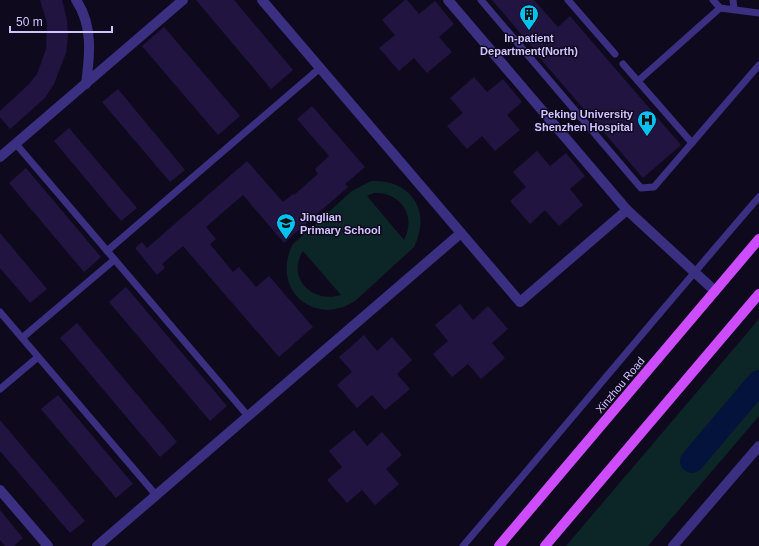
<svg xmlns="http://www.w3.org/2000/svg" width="759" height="546" font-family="Arial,sans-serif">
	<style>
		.green { fill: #0c2627; fill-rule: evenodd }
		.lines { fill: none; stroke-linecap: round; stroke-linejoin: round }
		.river { stroke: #04133b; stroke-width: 24 }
		.building { fill: #211440 }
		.service { stroke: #3a2f81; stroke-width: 7 }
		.minor { stroke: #3a2f81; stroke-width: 10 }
		.primary { stroke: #cd4cff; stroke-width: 10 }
		.labels { text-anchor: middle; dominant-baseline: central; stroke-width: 3; stroke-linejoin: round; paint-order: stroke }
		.poi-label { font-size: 11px; font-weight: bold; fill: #d1c5ff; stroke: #0f091d }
		.street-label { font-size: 11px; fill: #d1c5ff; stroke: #0f091d }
	</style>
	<rect width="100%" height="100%" fill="#0f091d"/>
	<g class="green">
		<path d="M371,181C411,179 432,211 414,247L355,301C313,328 270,288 293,244L352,191ZM374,193C400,192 417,215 404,240L367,196ZM303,251L341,295C312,304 286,278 303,251Z"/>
		<polygon points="759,319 759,416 648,546 566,546"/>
	</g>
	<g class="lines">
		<polyline class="river" points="692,461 759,382"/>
	</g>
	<g class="building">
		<polygon points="40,0 62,0 67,20 68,36 66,53 54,84 45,98 10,129 0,117 0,111 29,84 37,74 46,49 47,23"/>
		<polygon points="196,0 234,0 293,70 271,89"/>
		<polygon points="405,0 407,0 419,14 435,1 454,24 439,37 452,52 427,73 414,58 399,71 379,48 395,35 382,20"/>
		<polygon points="492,0 534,0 558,27 570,16 681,145 643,178 532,49 533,48"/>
		<polygon points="164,27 240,116 218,135 142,46"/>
		<polygon points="474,77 487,92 503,79 522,102 507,115 520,130 495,151 482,136 467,149 447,126 463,113 450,98"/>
		<polygon points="118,89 185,170 170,182 102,102"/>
		<polygon points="312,106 365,167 345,184 348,187 284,243 243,195 206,227 216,239 210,244 233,272 239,267 256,287 269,276 313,327 279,357 183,246 162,264 165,268 157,275 135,248 142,242 147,248 247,161 283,202 293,194 294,195 318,174 315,169 329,156 297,119"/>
		<polygon points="69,128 137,208 121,221 54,141"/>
		<polygon points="537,151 550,166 566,153 585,176 570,189 583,205 559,226 545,210 530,224 510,201 526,187 513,172"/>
		<polygon points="26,168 101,257 84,272 9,183"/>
		<polygon points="0,233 47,289 30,303 0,268"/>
		<polygon points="126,287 227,406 210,421 109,302"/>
		<polygon points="460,304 473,320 488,306 508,329 492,343 505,358 481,379 468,364 452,377 433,354 448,341 435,325"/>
		<polygon points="77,323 177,442 160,457 60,338"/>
		<polygon points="364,335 377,351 392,337 412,360 397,374 410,389 385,410 372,395 357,408 337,385 352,372 339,357"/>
		<polygon points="58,395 133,484 116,498 41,409"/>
		<polygon points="0,420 85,521 70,533 0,451"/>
		<polygon points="354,430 367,446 382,432 402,455 386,469 399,484 375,505 362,490 347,503 327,480 342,467 329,451"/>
		<polygon points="0,510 23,538 14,546 5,546 0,540"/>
	</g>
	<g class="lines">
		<g class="service">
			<polyline points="481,0 641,188 654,187 759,65"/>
			<polyline points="568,0 615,54"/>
			<polyline points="713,0 720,8"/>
			<polyline points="733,0 734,9"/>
			<polyline points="623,64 692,143"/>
			<polyline points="638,81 720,8 759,13"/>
			<polyline points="16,144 248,416"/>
			<polyline points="107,251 320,68"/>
			<polyline points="0,312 156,495"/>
			<polyline points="22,338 114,260"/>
			<polyline points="0,389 38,357"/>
			<path d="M463,546C562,430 659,313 759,197"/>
		</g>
		<g class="minor">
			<path d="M76,0C93,25 90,55 86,84"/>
			<polyline points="262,0 520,302 627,210"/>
			<polyline points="448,0 627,210 715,291"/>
			<polyline points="0,157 183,0"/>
			<polyline points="0,490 48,546"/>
			<polyline points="97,546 461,233"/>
			<polyline points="673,546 759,446"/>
		</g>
		<g class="primary">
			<polyline points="499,546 759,239"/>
			<polyline points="545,546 759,294"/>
		</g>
	</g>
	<defs>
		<symbol id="building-pin" viewBox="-11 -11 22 30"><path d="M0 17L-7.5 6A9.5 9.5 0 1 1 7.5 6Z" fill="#00c2f0" stroke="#0f091d"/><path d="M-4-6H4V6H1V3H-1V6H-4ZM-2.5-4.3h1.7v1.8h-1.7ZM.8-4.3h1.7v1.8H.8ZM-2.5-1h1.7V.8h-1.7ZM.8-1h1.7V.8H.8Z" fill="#111"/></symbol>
		<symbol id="hospital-pin" viewBox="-11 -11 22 30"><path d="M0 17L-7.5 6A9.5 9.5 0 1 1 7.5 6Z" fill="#00c2f0" stroke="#0f091d"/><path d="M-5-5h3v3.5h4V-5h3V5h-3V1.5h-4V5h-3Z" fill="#111"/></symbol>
		<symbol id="school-pin" viewBox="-11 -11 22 30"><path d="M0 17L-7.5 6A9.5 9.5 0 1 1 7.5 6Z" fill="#00c2f0" stroke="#0f091d"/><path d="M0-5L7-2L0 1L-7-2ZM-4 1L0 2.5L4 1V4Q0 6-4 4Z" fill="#111"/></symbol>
	</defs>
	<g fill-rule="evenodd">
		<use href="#building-pin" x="518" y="3" width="22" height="30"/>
		<use href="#hospital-pin" x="636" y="109" width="22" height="30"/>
		<use href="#school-pin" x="275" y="212" width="22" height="30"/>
	</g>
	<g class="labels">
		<g class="poi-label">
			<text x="529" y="38">In-patient<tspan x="529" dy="13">Department(North)</tspan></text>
			<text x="633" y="114" text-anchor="end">Peking University<tspan x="633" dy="13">Shenzhen Hospital</tspan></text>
			<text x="300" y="217" text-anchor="start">Jinglian<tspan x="300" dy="13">Primary School</tspan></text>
		</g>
		<g class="street-label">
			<text transform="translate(620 385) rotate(-50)">Xinzhou Road</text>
		</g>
	</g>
	<path d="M10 26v6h102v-6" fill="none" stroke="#d1c5ff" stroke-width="2"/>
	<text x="16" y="26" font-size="12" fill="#d1c5ff" stroke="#0f091d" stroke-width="3" paint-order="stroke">50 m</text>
</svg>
